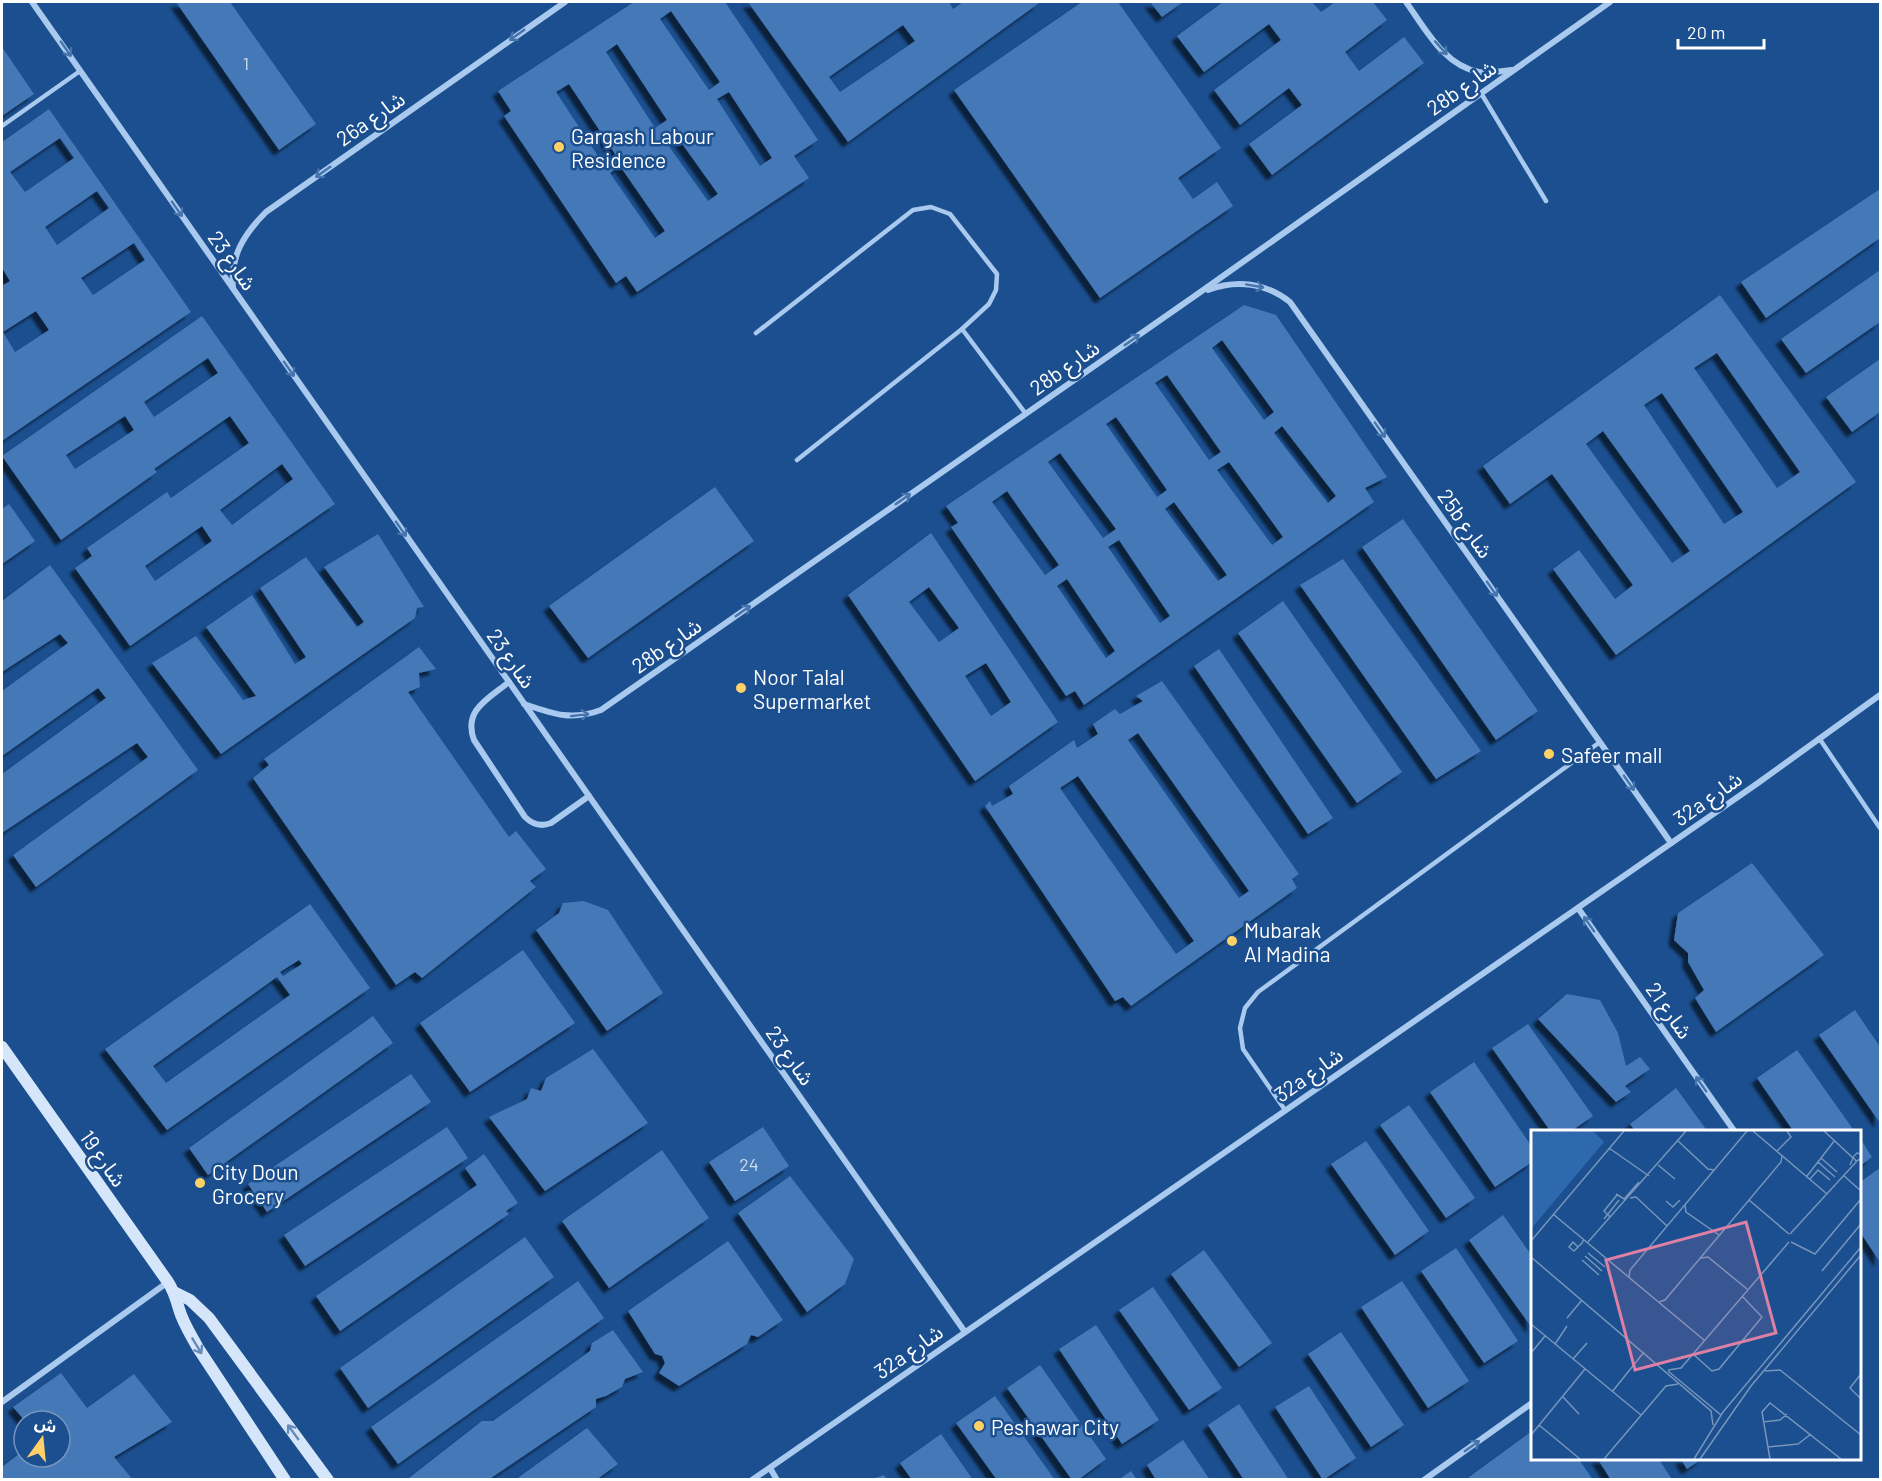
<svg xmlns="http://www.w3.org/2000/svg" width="1882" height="1481" font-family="Barlow,'Noto Sans Arabic',sans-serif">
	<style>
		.building { fill: #4478b7; fill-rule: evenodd; filter: url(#shadow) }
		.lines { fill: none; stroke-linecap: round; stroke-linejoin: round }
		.lane { stroke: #a9c9ee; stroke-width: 4.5 }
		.street { stroke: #a9c9ee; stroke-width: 6 }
		.secondary { stroke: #d6e6fa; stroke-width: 12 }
		.oneway { stroke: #4674ac }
		.oneway2 { stroke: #668bba }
		.poi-dot { fill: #ffd166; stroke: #1b4f8f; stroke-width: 2 }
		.labels { text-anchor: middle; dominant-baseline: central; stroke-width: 5; stroke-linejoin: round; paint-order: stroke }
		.number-label { font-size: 18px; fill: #d0dded }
		.street-label { font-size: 21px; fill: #fff; stroke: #1b4f8f }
		.poi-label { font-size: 21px; fill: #fff; stroke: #1b4f8f; text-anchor: start }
		.inset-road { fill: none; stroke: #7695bc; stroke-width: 1.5 }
		.view { fill: #dd80a5; fill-opacity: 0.15; stroke: #dd80a5; stroke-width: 3 }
		.inset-edge { fill: none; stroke: #fff; stroke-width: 3 }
	</style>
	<defs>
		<filter id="shadow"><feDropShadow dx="-5.5" dy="5.5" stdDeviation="1.5" flood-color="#0009"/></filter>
	</defs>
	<rect width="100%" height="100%" fill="#1b4f8f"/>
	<g class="building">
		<polygon points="176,2 230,2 316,124 279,150"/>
		<path d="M634,2H725L818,140L794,156L809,178L637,292L626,276L616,283L504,116L511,111L498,91ZM671,11L720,82L709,90L660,19ZM617,44L667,120L655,128L606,52ZM569,84L617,157L604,165L556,92ZM729,92L772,158L760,166L717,99ZM673,131L718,194L708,201L663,138ZM620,166L665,231L655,238L610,173Z"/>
		<path d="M748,2H949L953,9L963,2H1038L1039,3L848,142ZM903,25L915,41L840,92L829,77Z"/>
		<polygon points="1082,2 1118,2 1221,148 1178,178 1193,199 1217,182 1233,206 1100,298 954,90"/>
		<polygon points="1150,2 1183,2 1162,17"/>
		<polygon points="1223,2 1312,2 1321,12 1335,2 1373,2 1387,20 1345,52 1359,71 1404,37 1424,63 1272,175 1249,144 1302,105 1289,88 1240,125 1214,90 1281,40 1269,24 1204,72 1177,36"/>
		<polygon points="2,47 34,94 2,116"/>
		<path d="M49,109L191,312L2,441V286L10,281L2,268V142ZM60,138L74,158L25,192L10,172ZM97,191L109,208L57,245L45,227ZM134,243L145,260L93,295L81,278ZM36,311L49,330L15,352L3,332Z"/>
		<polygon points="1880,189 1880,238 1766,318 1741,282"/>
		<polygon points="1880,270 1880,322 1806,373 1781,339"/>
		<path d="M1720,295L1856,482L1616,655L1553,569L1579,550L1615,599L1633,585L1552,474L1510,504L1483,466ZM1717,353L1800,472L1777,488L1694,368ZM1662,393L1743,512L1724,524L1644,405ZM1603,431L1690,551L1672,563L1586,444Z"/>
		<path d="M1244,305L1276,315L1387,477L1365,488L1374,502L1084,705L1075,691L1066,696L951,527L958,523L946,506ZM1222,340L1274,412L1264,420L1212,348ZM1167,375L1221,452L1209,460L1155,383ZM1116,417L1167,490L1157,497L1106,424ZM1282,426L1336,496L1328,503L1274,433ZM1060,453L1116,529L1103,538L1048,462ZM1229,462L1283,537L1272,545L1217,470ZM1007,491L1059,565L1045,575L992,502ZM1174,502L1227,575L1218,581L1165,509ZM1119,540L1170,616L1160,623L1108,547ZM1067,579L1115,651L1106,658L1057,586Z"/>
		<path d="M202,316L335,504L130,646L75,568L92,556L87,548L167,492L171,498L249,443L230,416L154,469L157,472L61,540L2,456ZM208,358L218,373L154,417L144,402ZM125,416L134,430L75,469L66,455ZM282,464L293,479L232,525L220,510ZM202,526L212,541L155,581L145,566Z"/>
		<polygon points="1880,359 1880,412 1852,432 1826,397"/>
		<polygon points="715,487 754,541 588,658 549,606"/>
		<polygon points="9,504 35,541 2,564 2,509"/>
		<polygon points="1403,519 1538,711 1496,740 1362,547"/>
		<path d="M931,533L1058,722L975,781L848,595ZM929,587L959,628L939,642L909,602ZM986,663L1011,702L991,716L965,676Z"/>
		<polygon points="378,534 424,607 417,608 415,618 221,754 152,663 196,636 243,700 256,696 206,627 252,595 295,664 306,657 260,588 306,557 357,627 364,622 324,567"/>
		<polygon points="1343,559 1481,751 1436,779 1300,585"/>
		<polygon points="50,565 198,770 36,887 13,855 148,757 137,743 2,833 2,774 106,698 98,688 2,756 2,691 68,643 60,634 2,672 2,601"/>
		<polygon points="1283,601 1402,772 1357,803 1238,633"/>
		<polygon points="419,647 436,669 419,673 420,687 408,692 509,837 516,831 546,869 530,881 536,887 422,978 415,972 396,985 253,778 269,765 264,759"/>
		<polygon points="1219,649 1333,818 1308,834 1194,666"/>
		<path d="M1162,681L1299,874L1292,879L1297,888L1131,1006L1123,997L1115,1001L985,806L990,801L992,806L1013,794L1009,786L1074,740L1077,748L1098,734L1093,724L1115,709L1120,714L1143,701L1136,696ZM1138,733L1249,891L1239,898L1128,740ZM1078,776L1194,941L1176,954L1060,788Z"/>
		<polygon points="1752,863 1824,955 1716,1032 1695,998 1704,990 1688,962 1688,953 1674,940 1678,913"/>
		<polygon points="584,901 608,910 663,993 607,1031 536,930 559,913 563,903"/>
		<path d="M310,904L370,988L167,1130L105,1049ZM299,960L302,964L283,976L280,972ZM277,977L290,995L166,1083L153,1066Z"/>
		<polygon points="523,950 575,1023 470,1092 420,1023"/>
		<polygon points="1567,994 1600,1000 1618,1033 1626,1066 1640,1057 1650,1069 1625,1086 1631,1092 1616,1102 1538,1019"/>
		<polygon points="1855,1010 1880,1047 1880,1123 1819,1035"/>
		<polygon points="373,1016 393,1043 208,1175 189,1148"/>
		<polygon points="1528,1024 1593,1116 1570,1132 1551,1132 1492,1048"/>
		<polygon points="593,1049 648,1123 545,1191 489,1117 527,1099 531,1088 541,1091 546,1078"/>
		<polygon points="1797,1050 1855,1132 1794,1132 1757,1078"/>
		<polygon points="1474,1062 1532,1147 1532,1162 1495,1187 1430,1092"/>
		<polygon points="411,1074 431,1102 267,1212 248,1184"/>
		<polygon points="1676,1088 1708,1132 1636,1132 1630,1124"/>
		<polygon points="1409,1105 1475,1198 1446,1218 1380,1125"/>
		<polygon points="447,1127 468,1158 305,1266 284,1235"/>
		<polygon points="763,1127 789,1166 735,1201 709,1162"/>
		<polygon points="1860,1138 1872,1157 1860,1166"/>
		<polygon points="1366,1141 1429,1231 1395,1255 1331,1164"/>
		<polygon points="662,1150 709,1218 609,1288 562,1221"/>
		<polygon points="484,1154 518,1203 506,1211 509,1214 340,1331 316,1296 477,1185 465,1168"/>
		<polygon points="1880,1168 1880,1262 1860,1232 1860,1182"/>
		<polygon points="790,1176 854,1259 845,1284 807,1312 738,1213"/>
		<polygon points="1503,1215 1532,1256 1532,1328 1469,1240"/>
		<polygon points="525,1237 554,1277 368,1408 340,1368"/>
		<polygon points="728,1241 783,1320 758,1337 751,1335 747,1344 679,1386 659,1373 665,1363 662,1356 655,1354 628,1311"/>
		<polygon points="1456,1248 1518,1341 1484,1363 1421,1271"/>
		<polygon points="1204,1250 1272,1343 1239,1367 1171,1274"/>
		<polygon points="578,1281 604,1318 398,1464 371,1427"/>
		<polygon points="1402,1281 1469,1381 1428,1408 1361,1307"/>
		<polygon points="1153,1287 1222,1388 1189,1410 1119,1310"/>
		<polygon points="1096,1325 1159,1420 1122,1444 1059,1349"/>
		<polygon points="613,1330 643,1372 625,1379 622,1387 606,1396 596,1399 596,1407 488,1480 410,1480 409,1478 482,1421 493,1421 590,1351 592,1343"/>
		<polygon points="1341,1332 1404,1425 1371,1447 1308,1354"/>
		<polygon points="1040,1365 1106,1459 1078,1480 1072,1480 1007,1388"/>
		<polygon points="61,1373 87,1408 134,1374 172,1422 114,1457 133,1480 2,1480 2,1467 24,1450 24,1457 60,1457 60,1421 25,1421 13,1407"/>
		<polygon points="1309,1386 1356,1458 1323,1480 1275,1407"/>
		<polygon points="995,1396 1055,1480 997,1480 956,1423"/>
		<polygon points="1239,1404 1289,1480 1244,1480 1208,1425"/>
		<polygon points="587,1428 618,1464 596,1480 515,1480"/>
		<polygon points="1532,1431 1532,1458 1578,1458 1593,1480 1465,1480"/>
		<polygon points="941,1434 973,1480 912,1480 900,1463"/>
		<polygon points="1183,1440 1210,1480 1156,1480 1147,1465"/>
		<polygon points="1597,1458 1658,1458 1671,1478 1669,1480 1611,1480"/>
		<polygon points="1680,1458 1703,1458 1687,1469"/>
		<polygon points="1131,1471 1137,1480 1118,1480"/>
		<polygon points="884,1475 887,1480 872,1480 872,1479"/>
	</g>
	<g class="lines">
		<g class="lane">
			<polyline points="1481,93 1546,201"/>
			<polyline points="2,126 80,71"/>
			<polyline points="962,329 1026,414"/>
			<polyline points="756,333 913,210 931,207 950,214 997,274 996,290 989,304 962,329 797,460"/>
			<polyline points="1819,738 1880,828"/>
			<polyline points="1285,1110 1243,1049 1240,1028 1245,1008 1258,992 1600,742"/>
		</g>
		<g class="street">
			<polyline points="32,2 965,1332"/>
			<path d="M1406,2C1425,28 1444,66 1479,72C1489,73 1502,71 1512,70"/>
			<path d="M233,288C230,256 244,234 266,212L565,2"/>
			<path d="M1208,290C1237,279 1266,283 1290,302L1671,843"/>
			<path d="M509,682C488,699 463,710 474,740L525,817C533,825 541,827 551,823L589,796"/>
			<path d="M524,704C553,714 571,721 601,710L1199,293L1610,2"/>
			<polyline points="1578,908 1735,1132"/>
			<polyline points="2,1402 168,1282"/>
			<polyline points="770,1468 777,1480"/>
			<polyline points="752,1480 1758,783 1880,695"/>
			<polyline points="1424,1480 1532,1403"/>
		</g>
		<g class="secondary">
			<path d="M2,1047L168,1282C174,1291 176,1299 179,1309C183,1323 191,1335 198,1348L285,1480"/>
			<polyline points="174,1292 190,1300 209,1318 328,1480"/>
		</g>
	</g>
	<defs><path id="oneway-shaft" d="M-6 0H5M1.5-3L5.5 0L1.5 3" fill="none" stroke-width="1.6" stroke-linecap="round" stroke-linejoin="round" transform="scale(1.5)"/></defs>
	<g class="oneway">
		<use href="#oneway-shaft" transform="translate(517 35) rotate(145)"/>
		<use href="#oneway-shaft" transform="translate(1441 48) rotate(48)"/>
		<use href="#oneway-shaft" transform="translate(66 49) rotate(55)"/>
		<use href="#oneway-shaft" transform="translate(323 172) rotate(145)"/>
		<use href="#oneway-shaft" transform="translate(177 209) rotate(55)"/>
		<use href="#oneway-shaft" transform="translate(1255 286) rotate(10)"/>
		<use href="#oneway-shaft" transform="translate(1132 340) rotate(-35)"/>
		<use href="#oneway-shaft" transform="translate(289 369) rotate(55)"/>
		<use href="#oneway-shaft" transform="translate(1380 430) rotate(55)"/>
		<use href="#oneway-shaft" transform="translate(903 499) rotate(-35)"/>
		<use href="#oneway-shaft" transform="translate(401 529) rotate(55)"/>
		<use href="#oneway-shaft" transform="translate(1492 589) rotate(55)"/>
		<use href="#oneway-shaft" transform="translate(743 611) rotate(-35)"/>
		<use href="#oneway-shaft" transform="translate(580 715) rotate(-7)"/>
		<use href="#oneway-shaft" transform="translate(1629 783) rotate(55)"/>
		<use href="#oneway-shaft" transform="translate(1589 924) rotate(-125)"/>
		<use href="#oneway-shaft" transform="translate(1701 1084) rotate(-125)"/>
		<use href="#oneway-shaft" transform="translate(1472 1446) rotate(-35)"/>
	</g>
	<g class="oneway2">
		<use href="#oneway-shaft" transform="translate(197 1346) rotate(59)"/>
		<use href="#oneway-shaft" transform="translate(293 1432) rotate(-126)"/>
	</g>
	<g class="poi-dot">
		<circle cx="559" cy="147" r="6"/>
		<circle cx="741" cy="688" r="6"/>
		<circle cx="1549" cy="754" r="6"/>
		<circle cx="1232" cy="941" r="6"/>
		<circle cx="200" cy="1183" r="6"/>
		<circle cx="979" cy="1426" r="6"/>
	</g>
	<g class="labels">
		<g class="number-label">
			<text x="246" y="63">1</text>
			<text x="749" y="1164">24</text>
		</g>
		<g class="street-label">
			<text transform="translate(1461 87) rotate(-35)">28b شارع</text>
			<text transform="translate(370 118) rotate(-35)">26a شارع</text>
			<text transform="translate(233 260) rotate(55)">شارع 23</text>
			<text transform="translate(1064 367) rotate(-35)">28b شارع</text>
			<text transform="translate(1466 523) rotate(55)">25b شارع</text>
			<text transform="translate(666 645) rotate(-35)">28b شارع</text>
			<text transform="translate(512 658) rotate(55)">شارع 23</text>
			<text transform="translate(1707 798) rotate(-35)">32a شارع</text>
			<text transform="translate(1670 1010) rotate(55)">شارع 21</text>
			<text transform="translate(791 1055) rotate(55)">شارع 23</text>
			<text transform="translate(1308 1074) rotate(-35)">32a شارع</text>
			<text transform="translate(104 1158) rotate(55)">شارع 19</text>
			<text transform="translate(908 1351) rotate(-35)">32a شارع</text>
		</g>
		<g class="poi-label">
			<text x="571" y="135">Gargash Labour<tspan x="571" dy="24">Residence</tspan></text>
			<text x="753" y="676">Noor Talal<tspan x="753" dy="24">Supermarket</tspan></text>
			<text x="1561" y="754">Safeer mall</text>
			<text x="1244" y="929">Mubarak<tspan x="1244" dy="24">Al Madina</tspan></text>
			<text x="212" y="1171">City Doun<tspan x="212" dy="24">Grocery</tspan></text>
			<text x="991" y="1426">Peshawar City</text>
		</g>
	</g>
	<g transform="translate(1531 1130)">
		<rect width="330" height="330" fill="#1b4f8f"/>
		<path d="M0,1H62L73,12L0,99Z" fill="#2e69ad"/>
		<path class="inset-road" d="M222,1L296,64M293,1L322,28L319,35M147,11L177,39L183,40M78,18L118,46M246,21L260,7L256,1M330,24L326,23L322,27L325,31L330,29M290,28L306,42M287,32L304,47M127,35L144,49M312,45L330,61M276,46L304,10M279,49L287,40L299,50M85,64L93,69L108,52M99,68L105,67L136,96M218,70L258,104M135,71L142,77L149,70M154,75L155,82L188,105M22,84L173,210M79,87L73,81L86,65M73,89L88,70M259,104L326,31M0,111L93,1M57,112L155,1M260,112L284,124L330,69M47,117L42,112L38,117L43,121L51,113L53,109M57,123L74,137M54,126L71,141M0,127L180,281L182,295M170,128L177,127L216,159M51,130L68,145M291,141L330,94M98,147L99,140L216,1M128,172L134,170L250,32L251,26M36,188L51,170M0,194L110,285M24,214L36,196M0,223L14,206M162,224L181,241L188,239L231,187L211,166M42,229L56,213M137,240L150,238L258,112M137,241L190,285M234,241L249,240L330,305M330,244L319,258L330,269M81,262L113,222M32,267L48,284M232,292L249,290L256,284M8,295L49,329M0,305L54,239M237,317L267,314L280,304M73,329L135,256L147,254M163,329L192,282L330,117M169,329L220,256L330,125M239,329L231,282L239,273L310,329"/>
		<path class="view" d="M215,92L245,203L104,240L75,130Z"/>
		<rect width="330" height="330" class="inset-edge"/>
	</g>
	<rect width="1882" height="1481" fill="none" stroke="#ffffff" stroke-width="6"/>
	<g transform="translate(42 1439) rotate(15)"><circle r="28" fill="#1b4f8f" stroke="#7695bc" stroke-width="1.5"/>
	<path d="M0-4.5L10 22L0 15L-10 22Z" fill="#ffd166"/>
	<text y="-9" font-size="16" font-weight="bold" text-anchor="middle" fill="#ffffff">ش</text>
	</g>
	<path d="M1678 39v9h86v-9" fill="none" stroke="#ffffff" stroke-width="3"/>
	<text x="1687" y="39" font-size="18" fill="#ffffff" stroke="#1b4f8f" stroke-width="4.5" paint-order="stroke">20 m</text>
</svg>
